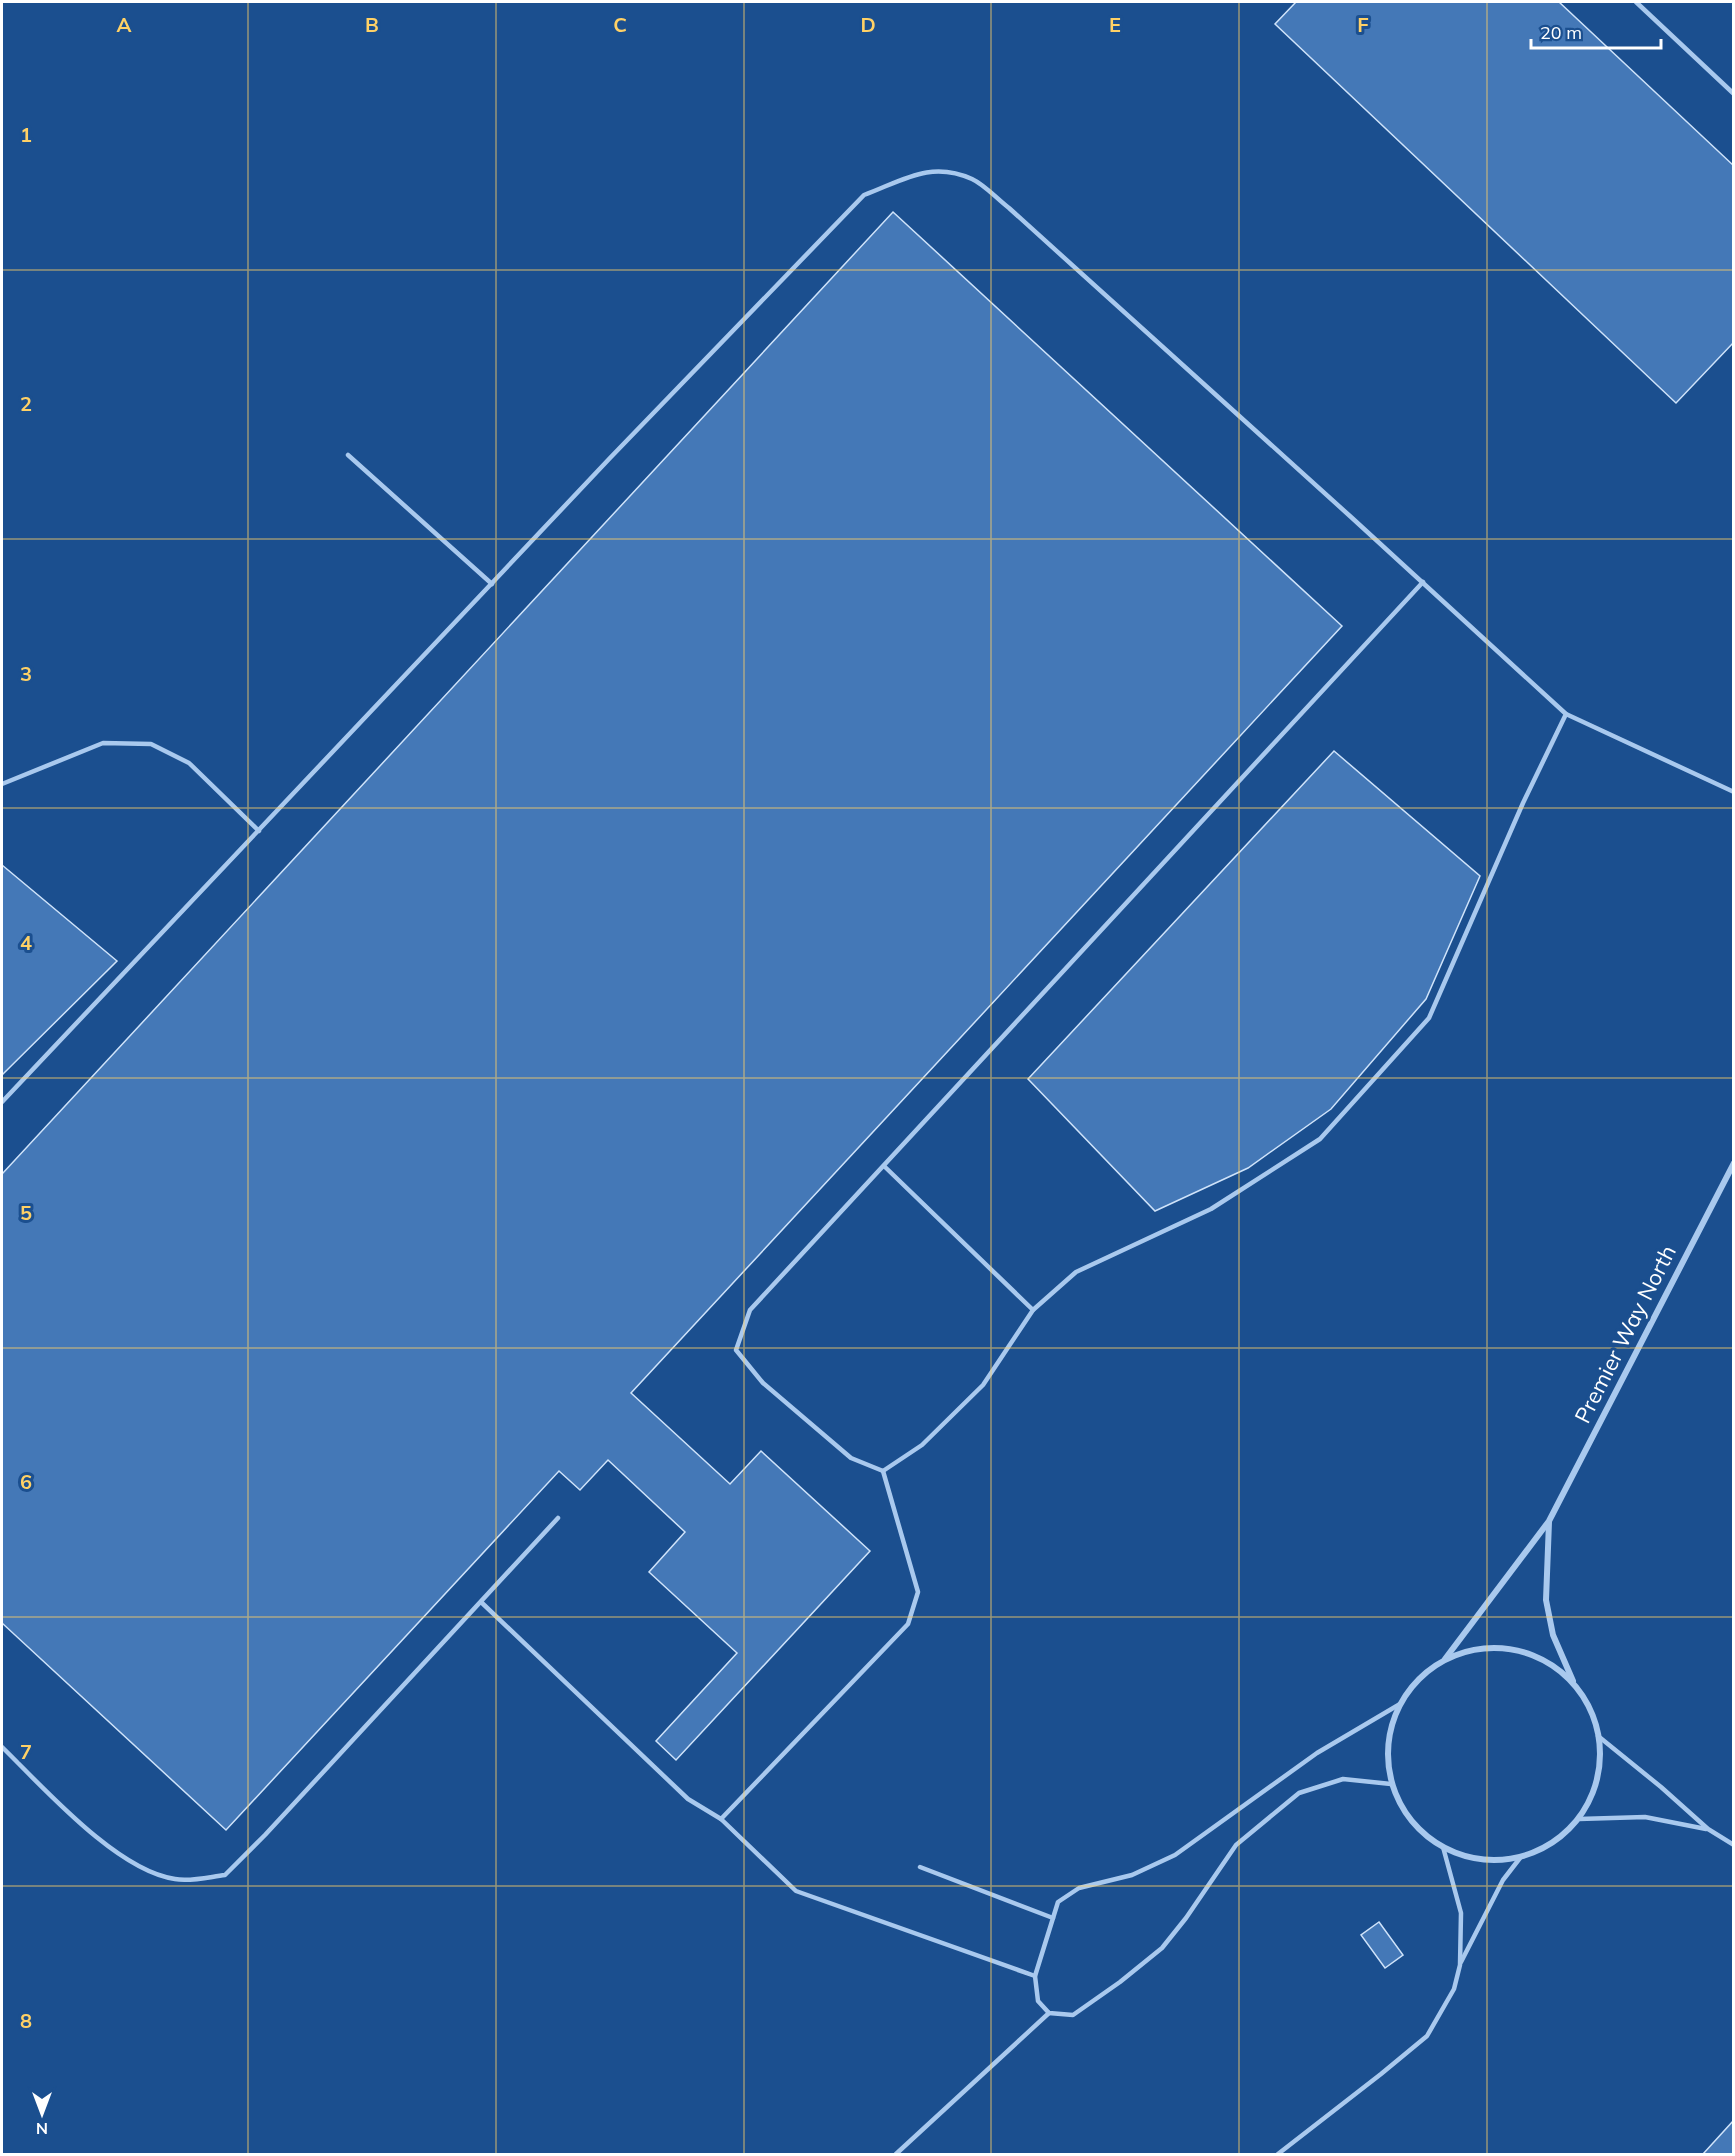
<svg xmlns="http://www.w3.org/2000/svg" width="1735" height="2156" font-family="Mulish,sans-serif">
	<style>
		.building { fill: #4478b7; stroke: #cfe3fa; stroke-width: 1.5 }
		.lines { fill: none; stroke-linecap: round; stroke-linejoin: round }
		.service { stroke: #a9c9ee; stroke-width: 4.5 }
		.minor { stroke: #a9c9ee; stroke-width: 6 }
		.grid { fill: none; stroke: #ffd166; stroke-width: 1.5; stroke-opacity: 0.55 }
		.labels { text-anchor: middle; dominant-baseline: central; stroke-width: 6; stroke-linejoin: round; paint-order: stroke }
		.street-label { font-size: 22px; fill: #fff; stroke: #1b4f8f }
		.grid-label { font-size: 20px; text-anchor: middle; font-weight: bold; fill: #ffd166; stroke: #1b4f8f; stroke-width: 6; stroke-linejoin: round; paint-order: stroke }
	</style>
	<rect width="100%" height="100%" fill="#1b4f8f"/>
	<g class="building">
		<polygon points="1296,2 1559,2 1734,166 1734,342 1676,403 1275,24"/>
		<polygon points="893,212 1342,626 631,1393 730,1484 761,1451 870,1551 676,1760 656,1741 737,1653 649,1572 685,1532 608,1460 580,1490 559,1471 226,1830 2,1623 2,1174"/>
		<polygon points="1334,751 1480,876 1426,999 1331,1109 1248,1168 1155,1211 1028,1079"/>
		<polygon points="2,865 117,961 2,1075"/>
		<polygon points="1379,1922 1403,1955 1385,1968 1361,1935"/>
		<polygon points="1734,2120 1734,2154 1703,2154"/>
	</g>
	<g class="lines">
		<g class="service">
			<polyline points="1636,2 1734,94"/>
			<polyline points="348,455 492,584"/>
			<polyline points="1423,582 750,1310 736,1350 763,1383 851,1458 883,1471 922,1445 983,1385 1033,1310 1076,1272 1211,1209 1320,1139 1429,1018 1523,803 1566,714"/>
			<polyline points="2,784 103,743 151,744 189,763 259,831"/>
			<path d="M2,1102L610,458L864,195C902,181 930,160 972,179C985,185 997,199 1009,208L1351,517L1566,714L1734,792"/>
			<polyline points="884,1166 1033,1310"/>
			<polyline points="481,1602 688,1799 721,1819 908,1624 918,1592 883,1471"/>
			<polyline points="1598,1736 1661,1787 1708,1829 1734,1845"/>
			<path d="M2,1747C43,1787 117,1871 175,1879C190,1882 209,1877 225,1875L265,1835L558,1518"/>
			<polyline points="1391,1784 1343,1779 1299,1793 1236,1845 1186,1918 1162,1948 1120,1982 1073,2015 1049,2013 1038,2001 1035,1976 1058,1902 1079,1888 1132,1875 1175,1855 1317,1753 1400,1704"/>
			<polyline points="721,1819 796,1891 1035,1976"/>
			<polyline points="1579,1819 1645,1817 1706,1829"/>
			<polyline points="920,1867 1053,1918"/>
			<polyline points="1461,1962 1503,1880 1520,1858"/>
			<polyline points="896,2154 1049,2013"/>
			<polyline points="1278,2154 1381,2074 1427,2036 1454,1989 1460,1965 1461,1913 1443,1847"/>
		</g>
		<g class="minor">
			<polyline points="1549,1522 1546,1600 1553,1635 1573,1681"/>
			<circle cx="1494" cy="1754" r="106"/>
			<polyline points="1445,1659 1549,1521 1734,1163"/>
		</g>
	</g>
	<path class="grid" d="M248,2V2154M496,2V2154M744,2V2154M991,2V2154M1239,2V2154M1487,2V2154M2,270H1734M2,539H1734M2,808H1734M2,1078H1734M2,1348H1734M2,1617H1734M2,1886H1734"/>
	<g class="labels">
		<g class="street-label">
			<text transform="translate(1625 1334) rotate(-63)">Premier Way North</text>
		</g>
	</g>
	<g class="grid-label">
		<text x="124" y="32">A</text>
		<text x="372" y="32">B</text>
		<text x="620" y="32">C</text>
		<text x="868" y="32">D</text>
		<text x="1115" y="32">E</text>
		<text x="1363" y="32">F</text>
		<text x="26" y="142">1</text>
		<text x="26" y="411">2</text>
		<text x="26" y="681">3</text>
		<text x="26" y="950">4</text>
		<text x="26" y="1220">5</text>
		<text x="26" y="1489">6</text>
		<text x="26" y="1759">7</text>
		<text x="26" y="2028">8</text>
	</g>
	<rect width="1735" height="2156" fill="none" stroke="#ffffff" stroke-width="6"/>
	<g transform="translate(42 2114) rotate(180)" stroke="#1b4f8f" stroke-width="4.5" paint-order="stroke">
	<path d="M0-4.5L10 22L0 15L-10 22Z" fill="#ffffff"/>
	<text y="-9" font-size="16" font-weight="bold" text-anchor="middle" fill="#ffffff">N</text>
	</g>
	<path d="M1531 39v9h130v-9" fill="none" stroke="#ffffff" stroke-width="3"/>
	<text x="1540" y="39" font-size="18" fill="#ffffff" stroke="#1b4f8f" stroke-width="4.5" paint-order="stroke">20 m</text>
</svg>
